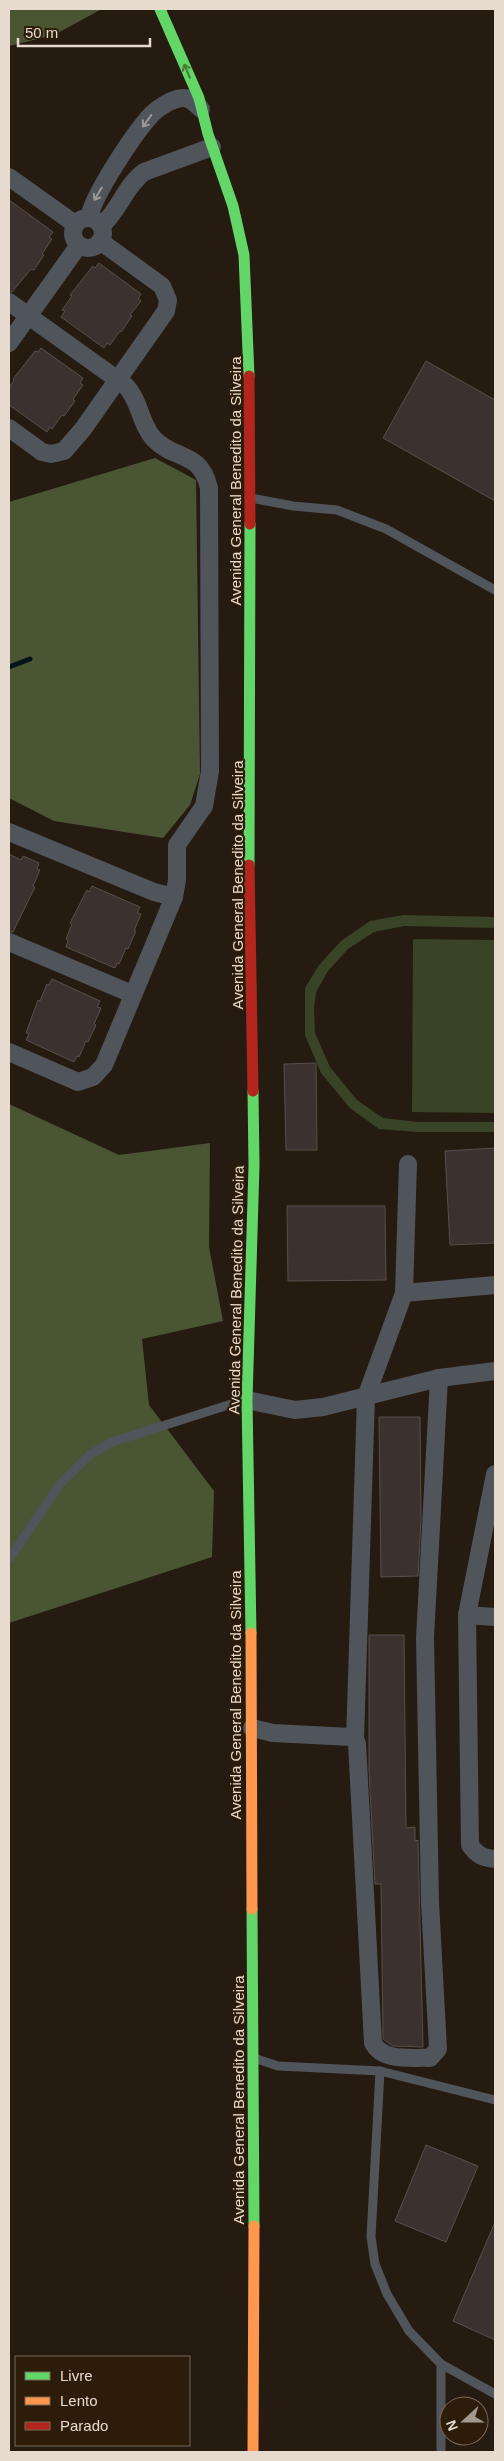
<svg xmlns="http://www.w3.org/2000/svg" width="504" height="2461" font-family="Helvetica,sans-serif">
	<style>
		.green { fill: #394325 }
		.forest { fill: #4a5633 }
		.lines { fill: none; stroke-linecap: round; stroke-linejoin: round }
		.stream { stroke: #03121b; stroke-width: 5 }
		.building { fill: #3b322f; stroke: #584f4d }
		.lane { stroke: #50545b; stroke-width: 9 }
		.street { stroke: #50545b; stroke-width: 18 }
		.fast { stroke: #63d668; stroke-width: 11 }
		.slow { stroke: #ff974d; stroke-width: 11 }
		.jam { stroke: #b3261e; stroke-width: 11 }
		.oneway { stroke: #487938 }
		.oneway2 { stroke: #9c9896 }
		.labels { text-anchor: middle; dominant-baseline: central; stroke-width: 4.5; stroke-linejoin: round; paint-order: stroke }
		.street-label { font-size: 15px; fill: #e7dbd0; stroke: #2d1c09 }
	</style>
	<rect width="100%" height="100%" fill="#251b11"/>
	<g class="green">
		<polygon points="403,915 495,917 495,928 404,926 374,932 348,949 328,971 316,992 314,1008 315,1033 330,1067 357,1100 383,1118 418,1122 495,1122 495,1132 417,1132 379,1129 350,1108 321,1073 305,1035 305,988 319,965 341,941 370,921"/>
		<polygon points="413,939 495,940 495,1113 412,1112"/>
	</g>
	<g class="forest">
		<polygon points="9,9 99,9 100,10 54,35 9,46"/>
		<polygon points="155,458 196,480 200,774 190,805 163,838 54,821 9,798 9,502"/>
		<polygon points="9,1104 119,1155 210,1143 209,1247 223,1321 142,1339 149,1405 214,1491 212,1557 9,1623"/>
	</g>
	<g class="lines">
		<polyline class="stream" points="9,667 30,659"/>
	</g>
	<g class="building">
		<polygon points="9,200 53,232 49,237 52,239 42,254 44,255 34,270 31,269 12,292 9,292"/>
		<polygon points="99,263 141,294 138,299 141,301 130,315 132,316 121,332 120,331 110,345 107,343 104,348 61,317 65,311 62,310 72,296 70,295 93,266 95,268"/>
		<polygon points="41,348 83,378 80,383 83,385 73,399 75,401 64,416 62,415 52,429 50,427 47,432 9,405 9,388 14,380 13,379 35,351 38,352"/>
		<polygon points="426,361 495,400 495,501 383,438"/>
		<polygon points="9,854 21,860 23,856 39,863 37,869 40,870 33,886 35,887 13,932 9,932"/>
		<polygon points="92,886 140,907 137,913 141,914 134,931 136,931 128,949 126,948 119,964 117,963 115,968 66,947 68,941 66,939 72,924 70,923 87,890 89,892"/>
		<polygon points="52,979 100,1001 97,1007 101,1008 94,1024 96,1025 88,1042 86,1041 79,1057 77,1056 74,1062 26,1040 29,1034 26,1033 38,1000 40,1001 47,984 49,985"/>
		<polygon points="316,1063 317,1150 286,1150 284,1064"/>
		<polygon points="495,1148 495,1243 450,1245 445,1151"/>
		<polygon points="287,1206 385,1206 386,1280 288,1281"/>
		<polygon points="379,1417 420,1417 421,1521 418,1576 381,1577"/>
		<polygon points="369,1635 404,1635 406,1828 415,1827 415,1841 418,1840 423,2047 393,2046 383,2039 381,1884 375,1884 369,1770"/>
		<polygon points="426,2145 478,2166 446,2242 395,2221"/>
		<polygon points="495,2222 495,2340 453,2321"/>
	</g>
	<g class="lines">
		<g class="lane">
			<polyline points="251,498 293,506 337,510 386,529 495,590"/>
			<polyline points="9,1559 60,1484 91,1454 112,1442 244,1400"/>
			<polyline points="257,2059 278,2066 380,2071 495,2100"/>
			<polyline points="380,2071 371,2237 375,2264 387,2294 409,2331 441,2364 495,2394"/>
			<polyline points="441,2452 441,2364"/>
		</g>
		<g class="street">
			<polyline points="9,177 75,224"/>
			<path d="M89,218C93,195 135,132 152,114C159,107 172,99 182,98C190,97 196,104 201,109"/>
			<circle cx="88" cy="233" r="15"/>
			<path d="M101,226C119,211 125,186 144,172L212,147"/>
			<path d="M9,302L125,385C140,400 140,424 154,439C175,461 200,450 209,488L210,771L204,806L177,845V880L174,897L104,1065L93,1077L78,1082L9,1052"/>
			<polyline points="9,343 79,245"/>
			<polyline points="9,428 42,452 51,454 64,451 83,429 166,311 168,300 162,286 100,241"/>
			<polyline points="9,832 154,892 174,897"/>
			<polyline points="9,942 132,994"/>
			<polyline points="404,1293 495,1285"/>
			<polyline points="247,1400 295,1410 323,1407 439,1378 495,1371"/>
			<path d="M495,1474L467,1615L470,1845C477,1855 483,1858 495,1859"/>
			<polyline points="467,1615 495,1617"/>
			<path d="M252,1728L273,1733L351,1737L357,1743L373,2043C383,2062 411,2057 430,2058L438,2049L430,1902L425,1638L439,1378"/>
			<polyline points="355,1740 366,1397 404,1293 408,1164"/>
		</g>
		<g class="fast">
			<polyline points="160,9 199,98 208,134 233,206 244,255 249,376"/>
			<polyline points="249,865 250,524"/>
			<polyline points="251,1633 247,1400 254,1166 253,1091"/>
			<polyline points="252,1909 254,2226"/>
		</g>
		<g class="slow">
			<polyline points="251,1633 252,1909"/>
			<polyline points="253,2452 254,2226"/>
		</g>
		<g class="jam">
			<polyline points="249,376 250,524"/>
			<polyline points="249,865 253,1091"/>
		</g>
	</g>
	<defs><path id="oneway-shaft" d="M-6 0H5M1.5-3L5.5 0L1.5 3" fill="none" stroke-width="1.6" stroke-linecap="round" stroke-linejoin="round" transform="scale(1.25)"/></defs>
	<use class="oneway" href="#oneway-shaft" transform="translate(187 71) rotate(-113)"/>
	<g class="oneway2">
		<use href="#oneway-shaft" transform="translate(147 121) rotate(126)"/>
		<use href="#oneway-shaft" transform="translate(98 194) rotate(121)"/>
	</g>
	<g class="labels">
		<g class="street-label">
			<text transform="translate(235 481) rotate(-90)">Avenida General Benedito da Silveira</text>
			<text transform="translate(237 885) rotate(-90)">Avenida General Benedito da Silveira</text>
			<text transform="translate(236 1290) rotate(-89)">Avenida General Benedito da Silveira</text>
			<text transform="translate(235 1695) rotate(-90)">Avenida General Benedito da Silveira</text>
			<text transform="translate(238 2100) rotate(-90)">Avenida General Benedito da Silveira</text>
		</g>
	</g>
	<rect width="504" height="2461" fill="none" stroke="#e7dbd0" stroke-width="20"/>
	<rect x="15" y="2356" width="175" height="90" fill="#2d1c09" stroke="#776859"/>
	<rect x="25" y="2372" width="25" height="8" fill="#63d668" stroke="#776859"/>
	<text x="60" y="2381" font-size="15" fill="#e7dbd0">Livre</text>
	<rect x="25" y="2397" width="25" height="8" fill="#ff974d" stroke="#776859"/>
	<text x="60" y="2406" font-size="15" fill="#e7dbd0">Lento</text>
	<rect x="25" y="2422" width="25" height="8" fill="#b3261e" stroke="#776859"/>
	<text x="60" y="2431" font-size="15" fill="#e7dbd0">Parado</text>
	<g transform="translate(464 2421) rotate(249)"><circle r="24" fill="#2d1c09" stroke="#776859"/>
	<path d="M0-4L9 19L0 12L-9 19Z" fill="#a3988d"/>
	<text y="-8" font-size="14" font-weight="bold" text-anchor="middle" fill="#e7dbd0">N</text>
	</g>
	<path d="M18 38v8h132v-8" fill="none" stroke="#e7dbd0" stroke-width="2.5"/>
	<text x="25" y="38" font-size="15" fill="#e7dbd0" stroke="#2d1c09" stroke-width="4" paint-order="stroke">50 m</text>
</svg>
